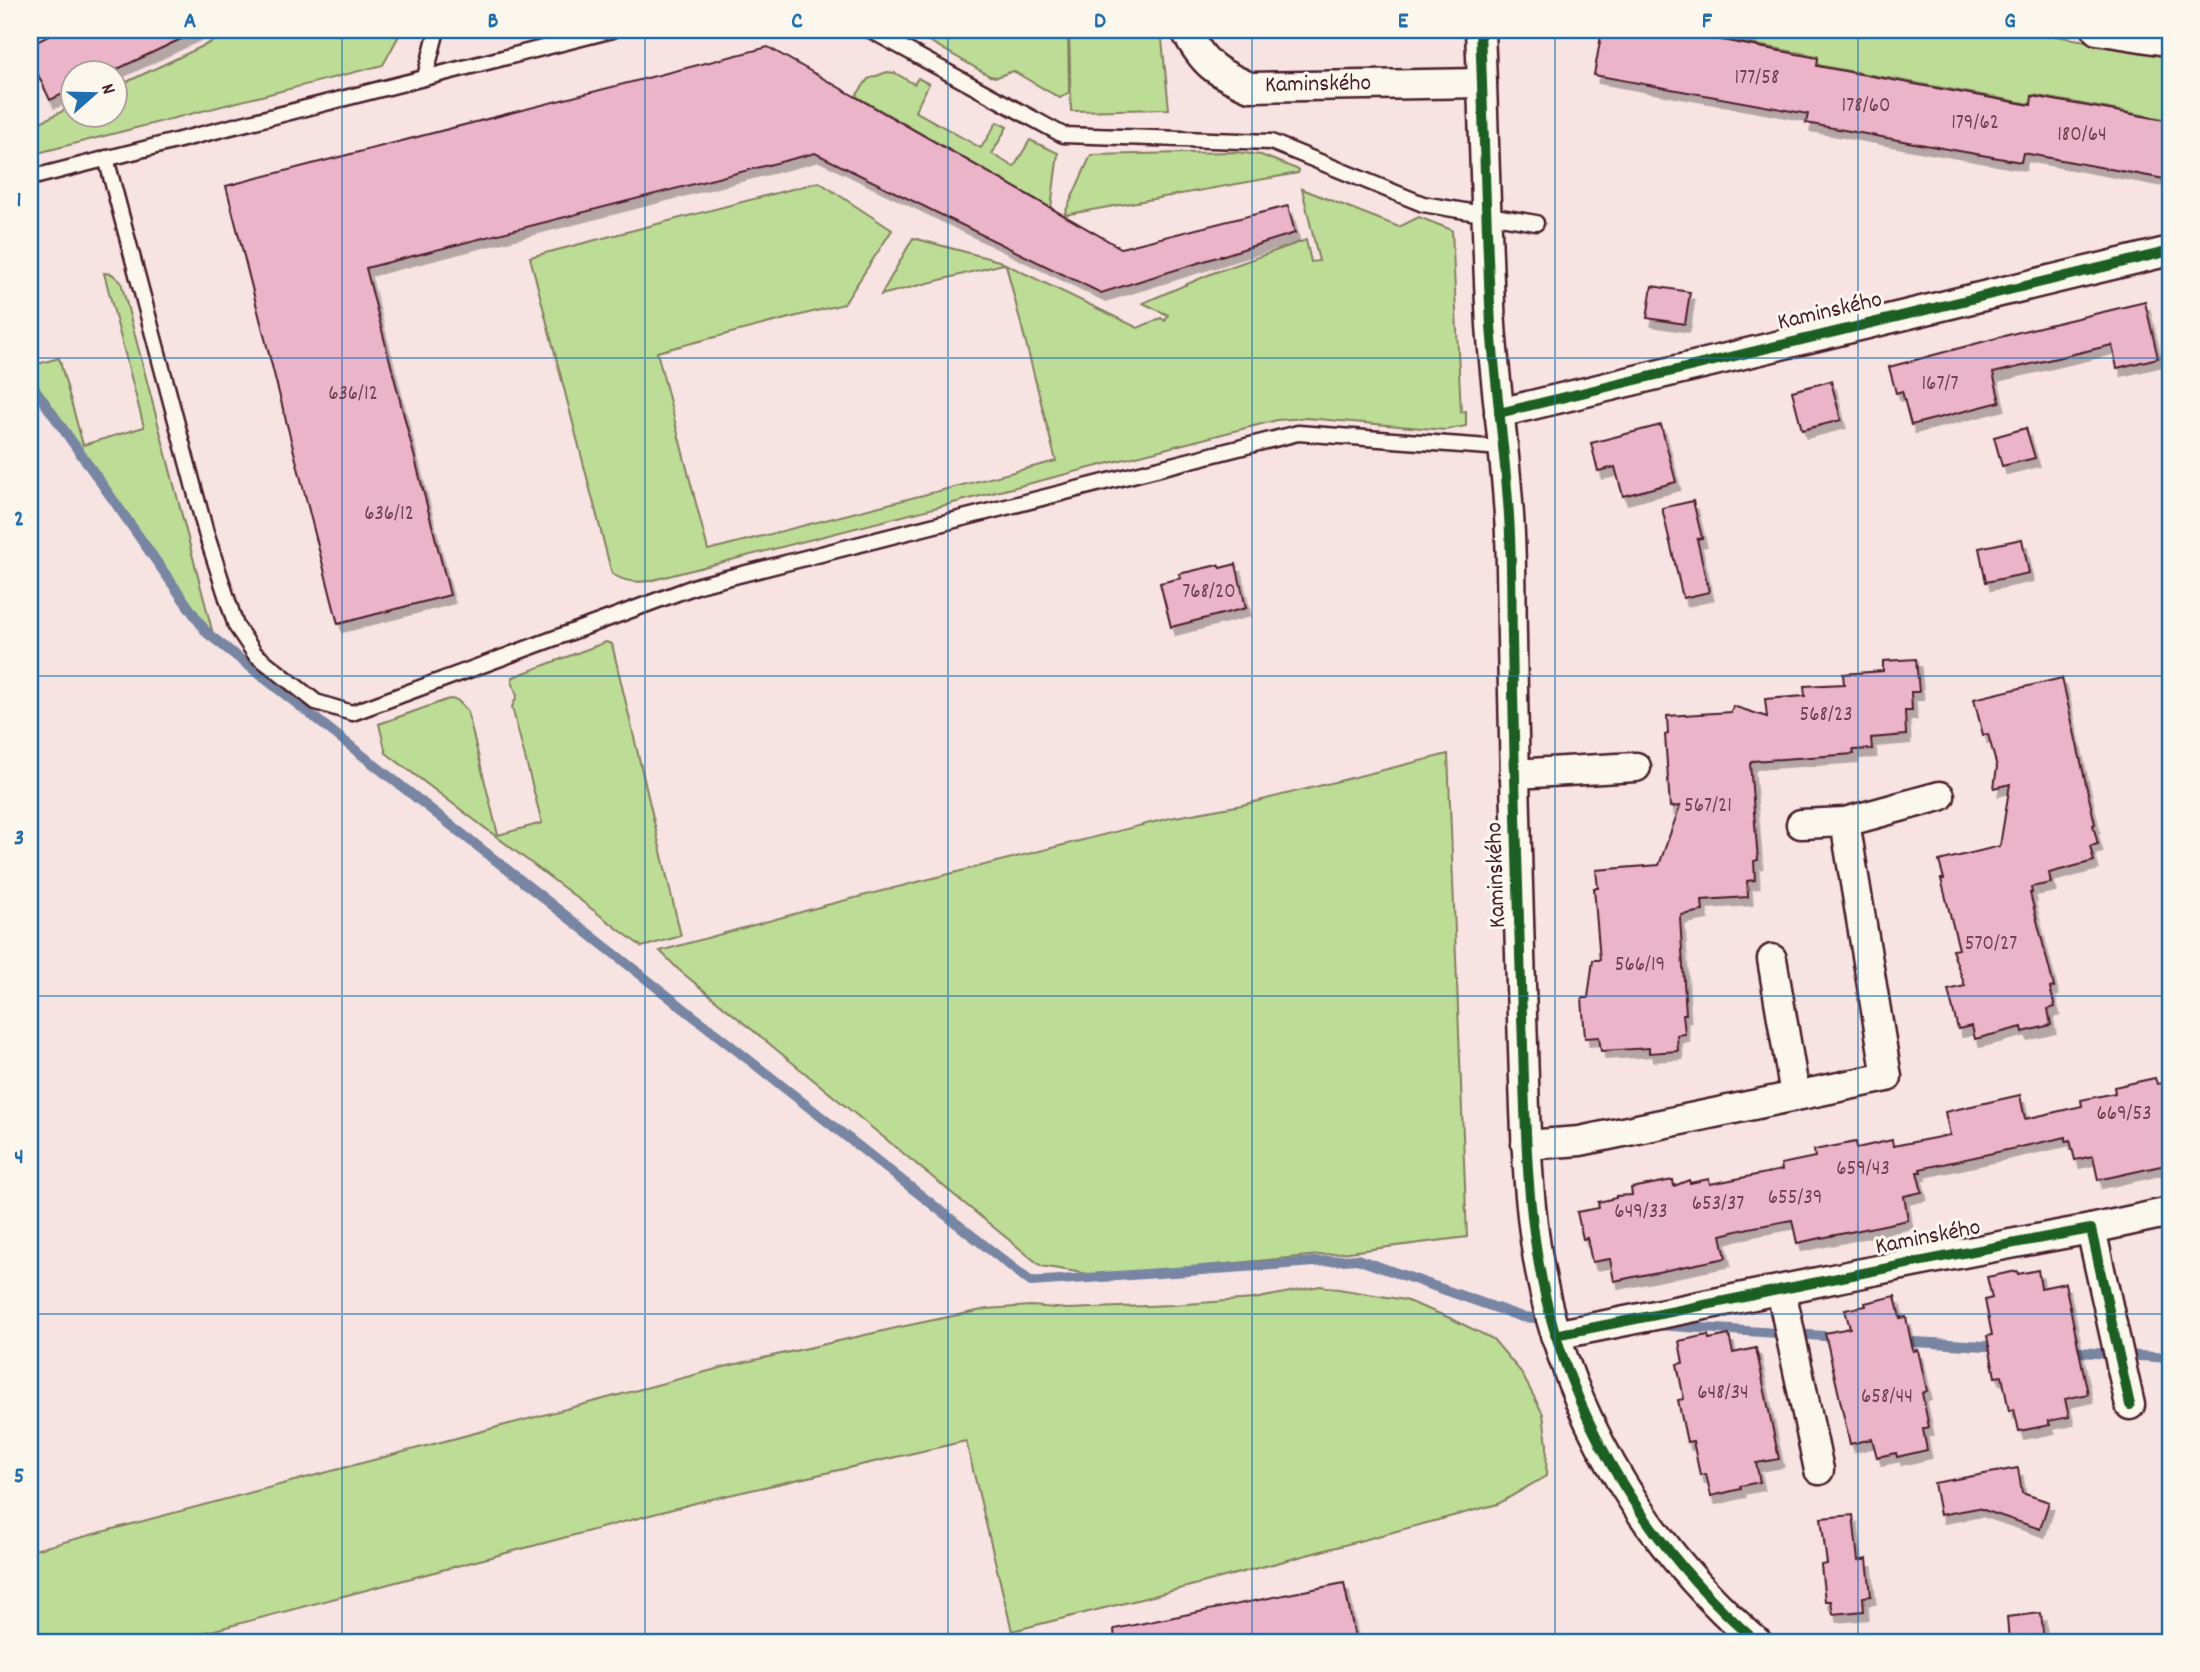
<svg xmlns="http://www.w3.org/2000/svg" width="2200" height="1672" font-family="Dekko,sans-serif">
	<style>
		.green { fill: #bddd96; stroke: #847e60; stroke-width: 2 }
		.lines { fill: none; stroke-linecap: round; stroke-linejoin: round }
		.stream { stroke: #7885a3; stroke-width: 10 }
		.building { fill: #ecb4c9; stroke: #4a1f2b; stroke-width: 2; filter: url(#shadow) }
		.lane-casing { stroke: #4a1f2b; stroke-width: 19 }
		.street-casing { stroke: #4a1f2b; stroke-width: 33 }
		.lane { stroke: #fbf7ec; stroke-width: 14 }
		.street { stroke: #fbf7ec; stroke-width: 28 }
		.cycleway-casing { stroke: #fbf7ec; stroke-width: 15 }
		.cycleway { stroke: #1b5e20; stroke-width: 10 }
		.grid { fill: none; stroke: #1f6fb2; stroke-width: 2; stroke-opacity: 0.55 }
		.labels { text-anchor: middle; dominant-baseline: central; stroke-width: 6; stroke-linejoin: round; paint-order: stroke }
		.number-label { font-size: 21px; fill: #724452 }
		.street-label { font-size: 24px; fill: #4a1f2b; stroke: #fbf7ec }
		.neatline { fill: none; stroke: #1f6fb2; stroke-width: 2.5 }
		.grid-label { font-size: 23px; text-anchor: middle; font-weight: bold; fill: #1f6fb2 }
	</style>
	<defs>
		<filter id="shadow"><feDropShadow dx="4.5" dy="8" stdDeviation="0" flood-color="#0004"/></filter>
	</defs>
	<rect width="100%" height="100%" fill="#f6e3e2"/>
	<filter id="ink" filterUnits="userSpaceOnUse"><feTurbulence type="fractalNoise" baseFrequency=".0143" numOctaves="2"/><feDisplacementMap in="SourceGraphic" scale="14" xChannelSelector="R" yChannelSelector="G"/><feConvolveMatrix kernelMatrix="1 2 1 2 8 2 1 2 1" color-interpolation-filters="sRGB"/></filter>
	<g filter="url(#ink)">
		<g class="green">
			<polygon points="237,30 402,30 383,65 30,155 30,127 73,106 74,116 116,116 116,87"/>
			<polygon points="910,30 1068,30 1069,92 1060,98 1013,71 997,77 990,76"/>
			<polygon points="1069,30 1161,30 1169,109 1071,111"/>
			<polygon points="1673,30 2018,30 2167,54 2170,52 2170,120 2033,95 2031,104 1817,65 1818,56"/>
			<polygon points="887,72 895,73 914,84 918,78 929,84 915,111 981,148 997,122 1007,127 992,154 1014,167 1030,140 1058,153 1051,208 856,96 868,79"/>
			<polygon points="1235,152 1261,155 1299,170 1298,173 1064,215 1091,155"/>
			<path d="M819,182L892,230L844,304L657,352L708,550L1056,461L1006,265L1003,264L881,295L913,238L999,261L1138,328L1161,318L1165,321L1168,315L1143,303L1213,273L1306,240L1311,262L1319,261L1302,189L1399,227L1419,217L1452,230L1461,412L1466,411V426L1445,430L1306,418L1277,420L649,581C634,583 624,581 612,574L530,257Z"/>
			<polygon points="104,273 112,274 121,282 212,630 206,627 30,375 30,349 34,365 59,358 83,445 144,427"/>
			<polygon points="606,642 612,644 681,936 642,947 386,753 379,724 449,699 457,700 467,710 498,835 542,823 512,707 517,696 512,681 513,677"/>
			<polygon points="1448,754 1467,1237 1341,1253 1101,1276 1041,1266 679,970 660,951 823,906 1170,818 1242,805"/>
			<polygon points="1320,1286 1405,1300 1450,1318 1493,1339 1521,1372 1543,1414 1547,1445 1546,1476 1498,1504 1149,1597 1012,1631 966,1441 703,1501 169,1642 30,1642 30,1551 728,1366 905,1326 987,1309 1031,1306 1068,1309 1173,1305 1254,1299"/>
		</g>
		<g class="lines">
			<g class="stream">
				<polyline points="30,382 207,633 1031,1282 1357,1259 1522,1317 1549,1319"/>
				<polyline points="1656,1325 1839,1337"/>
				<polyline points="1897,1341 2003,1347"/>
				<polyline points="2065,1351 2170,1358"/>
			</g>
		</g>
		<g class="building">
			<polygon points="61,30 200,30 107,74 74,74 74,89 50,100 30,58 30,45"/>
			<polygon points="1602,30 1669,30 1818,58 1817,66 1925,86 2031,105 2032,96 2170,121 2170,180 2023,153 2021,162 1914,143 1806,123 1808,114 1594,75"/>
			<polygon points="768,47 1121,248 1288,206 1295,233 1101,293 815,153 366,268 450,595 338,624 226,186"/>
			<polygon points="1652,286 1690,292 1685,324 1647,318"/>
			<polygon points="2145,302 2158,358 2117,368 2112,345 1993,373 2000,402 1911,425 1902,391 1896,393 1889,367 2023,331"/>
			<polygon points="1831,381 1841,420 1802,430 1792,391"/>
			<polygon points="1661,425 1676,482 1623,496 1615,467 1598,471 1591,443"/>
			<polygon points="2026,428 2035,458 2002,466 1994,437"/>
			<polygon points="1693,501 1702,538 1697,539 1709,592 1683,598 1662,508"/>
			<polygon points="2022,539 2029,573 1986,582 1979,548"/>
			<polygon points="1236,564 1246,608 1171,627 1160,583 1181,578 1179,574 1218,565 1220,568"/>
			<polygon points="1916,659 1919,692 1911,692 1912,711 1905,711 1906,735 1871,738 1872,749 1853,750 1854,754 1752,761 1750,764 1758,860 1754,861 1755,880 1747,881 1748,897 1702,900 1703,911 1682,915 1680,918 1686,1014 1683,1014 1685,1034 1677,1035 1678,1051 1649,1053 1649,1048 1601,1051 1599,1037 1585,1038 1582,998 1588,998 1593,960 1600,960 1594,888 1598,888 1596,870 1659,865 1680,806 1670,807 1665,735 1668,734 1667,716 1731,712 1733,706 1767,717 1765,699 1805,696 1804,686 1844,684 1843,674 1883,671 1883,661"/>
			<polygon points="2062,678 2095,824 2093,825 2098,844 2090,846 2094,861 2049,873 2051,883 2031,887 2032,893 2030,893 2054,987 2050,988 2055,1007 2048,1009 2051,1025 2023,1032 2022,1027 1975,1039 1972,1026 1958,1029 1948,990 1965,986 1952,950 1959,949 1941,879 1944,879 1939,861 2000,846 2010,784 1994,788 1997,767 1988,734 1983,735 1974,699"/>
			<polygon points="2155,1078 2157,1084 2170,1082 2170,1164 2098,1180 2093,1156 2075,1160 2070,1140 2066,1141 2066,1137 1920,1169 1921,1172 1917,1172 1922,1192 1904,1196 1908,1220 1797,1243 1792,1220 1749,1228 1721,1235 1726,1258 1614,1281 1610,1259 1592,1262 1587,1238 1583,1239 1577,1212 1599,1208 1598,1202 1616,1198 1616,1196 1632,1195 1631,1188 1673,1180 1674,1186 1689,1180 1690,1183 1709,1179 1710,1184 1782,1170 1781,1164 1815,1157 1814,1150 1856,1142 1857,1148 1892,1140 1893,1146 1950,1135 1945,1112 2020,1095 2025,1119 2082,1106 2081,1100 2115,1093 2114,1087"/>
			<polygon points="2038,1270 2041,1288 2065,1283 2088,1394 2065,1399 2069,1417 2048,1421 2050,1425 2019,1431 2014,1409 2009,1411 2002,1376 1995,1377 1991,1356 1987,1336 1992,1335 1985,1300 1992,1298 1987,1277 2017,1271 2018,1274"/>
			<polygon points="1895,1296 1900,1318 1906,1317 1913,1351 1918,1350 1927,1391 1922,1393 1929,1427 1923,1429 1927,1450 1897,1457 1896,1453 1877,1457 1872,1439 1850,1444 1825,1333 1850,1328 1845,1310 1866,1306 1865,1303"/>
			<polygon points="1708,1335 1709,1339 1729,1335 1733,1353 1756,1348 1779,1459 1756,1463 1760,1482 1740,1486 1741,1489 1711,1496 1706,1474 1700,1475 1693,1441 1687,1442 1678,1400 1684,1399 1677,1364 1683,1363 1679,1341"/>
			<polygon points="2018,1468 2022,1493 2049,1502 2040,1529 1978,1508 1940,1515 1934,1483"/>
			<polygon points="1853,1515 1858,1561 1867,1559 1871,1596 1863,1597 1864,1611 1833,1614 1831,1601 1825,1601 1821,1565 1827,1564 1821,1518"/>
			<polygon points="1344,1583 1356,1642 1115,1642 1114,1629"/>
			<polygon points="2041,1613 2044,1642 2009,1642 2007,1617"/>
		</g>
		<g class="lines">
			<defs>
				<g id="lane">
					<polyline points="870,30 1063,135 1271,142 1423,204 1536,223"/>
					<polyline points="425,77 437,30"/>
					<polyline points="106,158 206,533 236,626 255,654 316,702 352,713 699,585 1298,433 1502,448"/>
					<polyline points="30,178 613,30"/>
				</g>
				<g id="street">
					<path d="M1185,30C1204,64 1213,71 1250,87L1482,83"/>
					<path d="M1480,30C1484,128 1486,227 1491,325C1495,384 1504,443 1508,502C1512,547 1511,592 1512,637C1514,764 1518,891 1522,1017C1526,1123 1524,1234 1556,1336C1593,1456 1662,1560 1757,1642"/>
					<polyline points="2097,30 2166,41"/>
					<polyline points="1499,413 2170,251"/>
					<polyline points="1514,774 1636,767"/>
					<polyline points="1801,824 1845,822"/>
					<polyline points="1772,959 1795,1095"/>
					<polyline points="1526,1145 1580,1141 1887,1077 1845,822 1940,796"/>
					<polyline points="2091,1229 2170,1212"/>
					<polyline points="1781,1290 1819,1470"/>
					<path d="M1555,1335C1734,1300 1912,1261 2091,1229L2130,1405"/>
				</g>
			</defs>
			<use href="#lane" class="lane-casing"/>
			<use href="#street" class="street-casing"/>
			<use href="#lane" class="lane"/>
			<use href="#street" class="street"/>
			<defs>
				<g id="cycleway">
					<path d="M1480,30C1484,128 1486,227 1491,325C1495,384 1504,443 1508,502C1512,547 1511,592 1512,637C1514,764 1518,891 1522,1017C1526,1123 1524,1234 1556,1336C1593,1456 1662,1560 1757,1642"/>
					<polyline points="1499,413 2170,251"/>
					<path d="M1555,1335C1734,1300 1912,1261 2091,1229L2130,1405"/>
				</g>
			</defs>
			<use href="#cycleway" class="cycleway-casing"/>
			<use href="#cycleway" class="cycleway"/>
		</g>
	</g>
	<path class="grid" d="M342,30V1642M645,30V1642M948,30V1642M1252,30V1642M1555,30V1642M1858,30V1642M30,358H2170M30,676H2170M30,996H2170M30,1314H2170"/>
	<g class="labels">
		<g class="number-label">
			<text x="1757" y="79">177/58</text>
			<text x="1866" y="107">178/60</text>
			<text x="1975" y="124">179/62</text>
			<text x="2082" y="136">180/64</text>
			<text x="1940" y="385">167/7</text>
			<text x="353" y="395">636/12</text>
			<text x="389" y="515">636/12</text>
			<text x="1209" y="593">768/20</text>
			<text x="1826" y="716">568/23</text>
			<text x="1708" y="807">567/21</text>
			<text x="1991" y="945">570/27</text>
			<text x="1640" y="966">566/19</text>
			<text x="2124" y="1115">669/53</text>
			<text x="1863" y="1170">659/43</text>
			<text x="1795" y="1199">655/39</text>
			<text x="1718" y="1205">653/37</text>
			<text x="1641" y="1213">649/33</text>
			<text x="1723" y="1394">648/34</text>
			<text x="1887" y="1398">658/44</text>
		</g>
		<g class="street-label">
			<text transform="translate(1318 85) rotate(-1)">Kaminského</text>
			<text transform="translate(1830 312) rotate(-13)">Kaminského</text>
			<text transform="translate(1497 875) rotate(-92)">Kaminského</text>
			<text transform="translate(1928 1238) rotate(-11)">Kaminského</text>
		</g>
	</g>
	<rect width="2200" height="1672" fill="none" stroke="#fbf7ec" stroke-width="77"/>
	<g transform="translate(94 94) rotate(70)"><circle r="33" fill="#fbf7ec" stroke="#b4a19f" stroke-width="2"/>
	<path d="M0-5L12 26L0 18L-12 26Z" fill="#1f6fb2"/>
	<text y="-10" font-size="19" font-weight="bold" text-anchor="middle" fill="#4a1f2b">N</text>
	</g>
	<rect x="38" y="38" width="2124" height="1596" class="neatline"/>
	<g class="grid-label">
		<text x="190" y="27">A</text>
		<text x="493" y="27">B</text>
		<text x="797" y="27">C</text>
		<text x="1100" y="27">D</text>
		<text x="1403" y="27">E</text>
		<text x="1707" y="27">F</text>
		<text x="2010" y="27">G</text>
		<text x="19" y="206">1</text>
		<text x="19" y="525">2</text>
		<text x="19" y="844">3</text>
		<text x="19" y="1163">4</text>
		<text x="19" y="1482">5</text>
	</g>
</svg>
